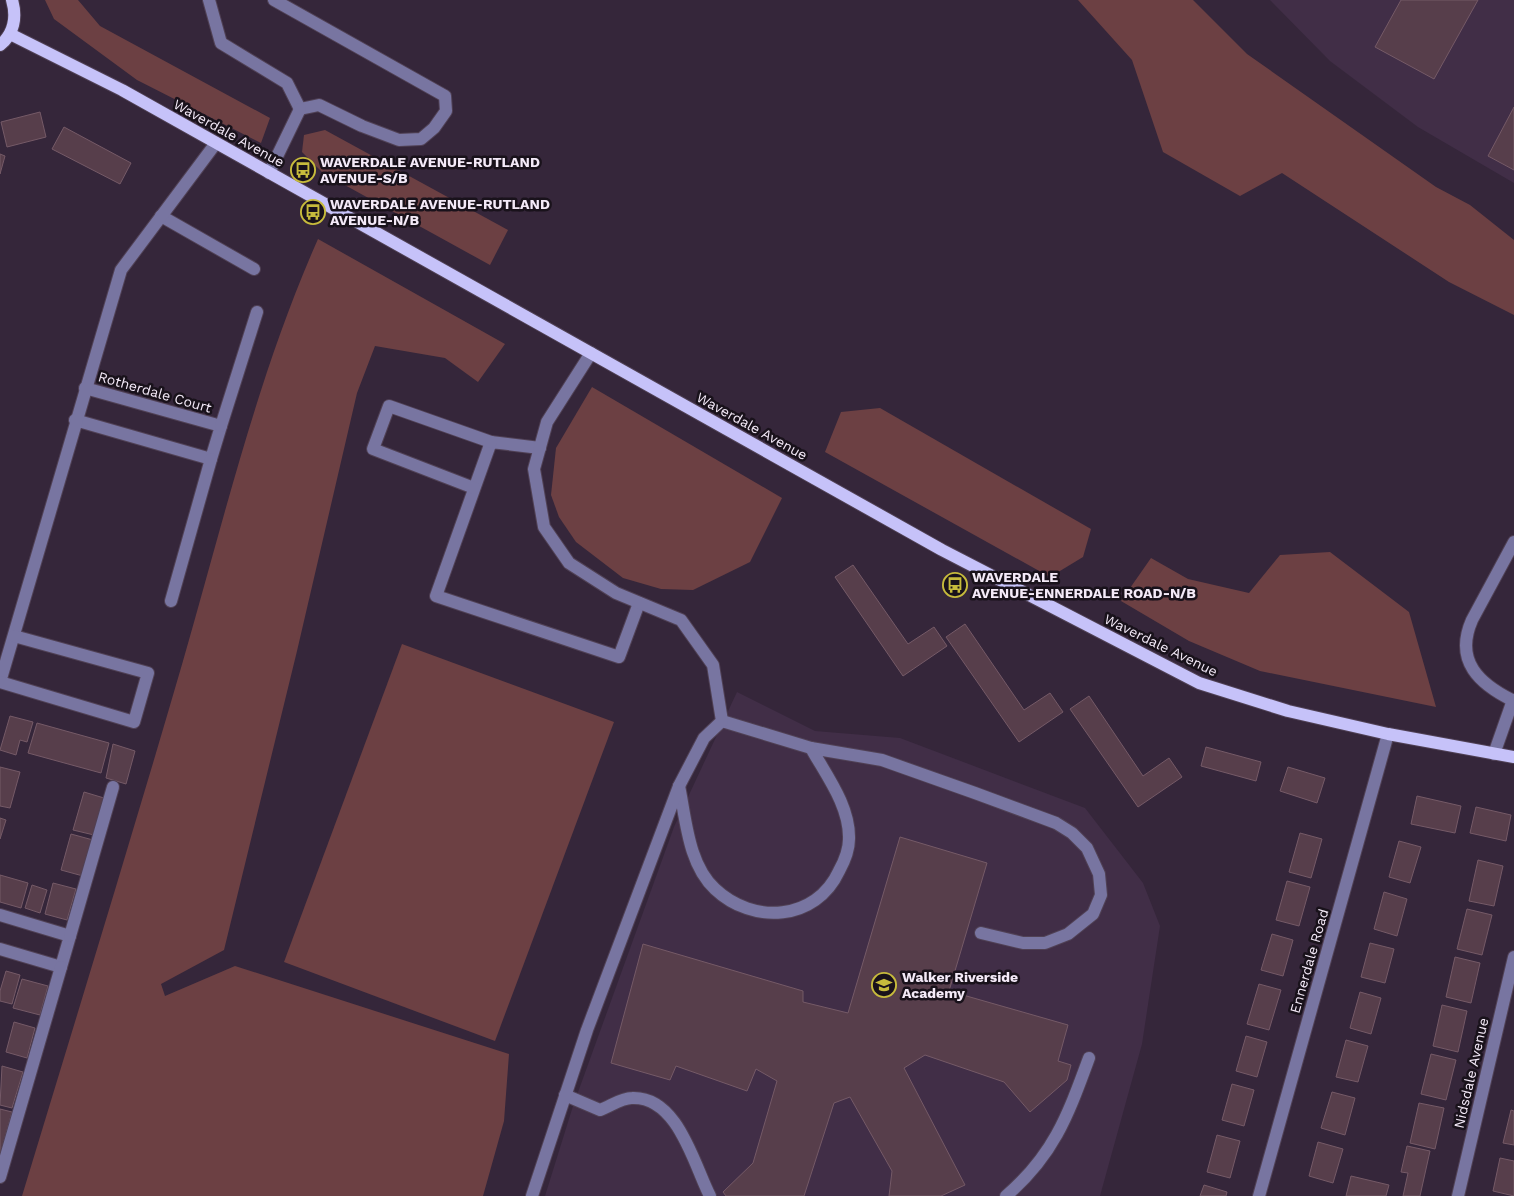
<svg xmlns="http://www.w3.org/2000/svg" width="1514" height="1196" font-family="'Work Sans',sans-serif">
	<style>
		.built { fill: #412e47 }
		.green { fill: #6c4043 }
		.building { fill: #573e4b; stroke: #755a67 }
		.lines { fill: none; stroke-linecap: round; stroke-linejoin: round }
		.minor-casing { stroke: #504155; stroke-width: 14 }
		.major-casing { stroke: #504155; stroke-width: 14 }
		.minor { stroke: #7875a1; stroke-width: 12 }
		.major { stroke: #c6c2f9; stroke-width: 12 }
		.labels { text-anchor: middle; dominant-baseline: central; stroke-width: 5; stroke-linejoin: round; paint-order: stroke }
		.street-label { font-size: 14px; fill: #f4eaf8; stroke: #19121b }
		.poi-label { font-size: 14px; font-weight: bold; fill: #f4eaf8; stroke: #19121b; text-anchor: start }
	</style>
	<rect width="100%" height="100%" fill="#35263a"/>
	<g class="built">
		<polygon points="1270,0 1514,0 1514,183 1418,127 1330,61"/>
		<polygon points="737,692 815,731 900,738 1085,808 1143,883 1160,926 1142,1044 1100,1196 545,1196 573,1106 674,827"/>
	</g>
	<g class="green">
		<polygon points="45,0 78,0 100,26 270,118 261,143 137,80 54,19"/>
		<polygon points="1078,0 1193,0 1247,54 1436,187 1470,205 1514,240 1514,315 1449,282 1282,173 1240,196 1163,152 1132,60"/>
		<polygon points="325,130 508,230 490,265 323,173 302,152 304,135"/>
		<path d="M318,239L505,344L478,382L445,358L375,346L357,393L297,651L224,950L161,984L165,996L235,966L509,1054L504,1121L483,1196H22C76,1018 131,840 183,661C224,519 258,374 318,239Z"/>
		<polygon points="592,387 782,498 750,562 693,590 661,589 623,578 576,542 559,517 551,495 556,448"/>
		<polygon points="880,408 1091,529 1083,557 1050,577 825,452 841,412"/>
		<polygon points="1330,552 1409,612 1436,707 1260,671 1189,641 1121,601 1151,558 1188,579 1249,593 1280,555"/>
		<polygon points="402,644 614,722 495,1041 284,962"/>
	</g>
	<g class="building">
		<polygon points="1401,0 1478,0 1434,79 1375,47"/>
		<polygon points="1514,107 1514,170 1488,156"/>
		<polygon points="40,112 46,137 7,147 1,122"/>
		<polygon points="64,127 131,163 120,184 52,149"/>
		<polygon points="0,154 5,156 0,174"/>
		<polygon points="853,565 908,644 934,627 947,646 903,676 835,577"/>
		<polygon points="965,624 1024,710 1050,693 1063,712 1019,742 946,637"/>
		<polygon points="1089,696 1143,776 1169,758 1182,777 1138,807 1070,709"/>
		<polygon points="10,716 33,722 27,742 20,740 16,755 0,750"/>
		<polygon points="37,723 109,743 101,773 28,753"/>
		<polygon points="113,744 135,751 126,784 106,778"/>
		<polygon points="1206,747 1261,762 1256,781 1201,766"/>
		<polygon points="0,767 20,772 10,808 0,806"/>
		<polygon points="1288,767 1325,778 1317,803 1280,791"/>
		<polygon points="84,792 104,798 94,835 73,830"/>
		<polygon points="1417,796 1461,806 1455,833 1411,824"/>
		<polygon points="1476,807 1511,815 1506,841 1470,833"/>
		<polygon points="0,818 6,820 0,839"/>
		<polygon points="1300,833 1322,839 1311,878 1289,872"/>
		<polygon points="71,834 93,840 83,876 61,870"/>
		<polygon points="900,837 987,863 949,991 1068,1025 1058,1061 1071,1065 1067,1080 1030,1112 1004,1082 925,1055 904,1068 965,1185 941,1196 889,1196 892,1171 850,1097 834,1103 804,1196 726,1196 723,1192 753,1163 777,1081 756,1069 747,1091 676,1066 670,1080 611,1063 643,944 803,991 803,1002 848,1013"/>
		<polygon points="1399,841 1421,847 1410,883 1389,877"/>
		<polygon points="1478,860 1503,866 1494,906 1469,901"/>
		<polygon points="0,875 28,883 21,908 0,902"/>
		<polygon points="1287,881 1310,887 1299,926 1276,920"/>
		<polygon points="53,883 76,889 67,920 45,914"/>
		<polygon points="32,885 47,890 40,913 25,908"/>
		<polygon points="1384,892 1407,899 1397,936 1374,929"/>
		<polygon points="1467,909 1492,915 1482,955 1457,949"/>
		<polygon points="1272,934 1293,940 1283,976 1261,970"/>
		<polygon points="1370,943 1394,949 1385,983 1361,977"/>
		<polygon points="1455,957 1480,963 1471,1003 1446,997"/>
		<polygon points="6,971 20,975 12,1004 0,1001 0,991"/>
		<polygon points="22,979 48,986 40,1015 13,1008"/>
		<polygon points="1259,984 1281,990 1269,1030 1247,1024"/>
		<polygon points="1360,992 1381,998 1371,1034 1350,1028"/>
		<polygon points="1442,1005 1467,1011 1458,1052 1433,1046"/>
		<polygon points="14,1022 35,1028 27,1058 6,1052"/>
		<polygon points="1246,1036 1267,1042 1257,1077 1236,1071"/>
		<polygon points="1346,1040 1368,1046 1358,1082 1336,1077"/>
		<polygon points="1431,1054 1456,1060 1446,1100 1421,1094"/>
		<polygon points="2,1066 23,1072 12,1108 0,1105"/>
		<polygon points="1232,1084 1254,1090 1244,1126 1222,1120"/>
		<polygon points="1332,1092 1355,1098 1345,1135 1321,1128"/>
		<polygon points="1419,1103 1444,1108 1435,1149 1410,1143"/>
		<polygon points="0,1109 12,1112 1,1152 0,1151"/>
		<polygon points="1511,1110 1514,1111 1514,1145 1503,1143"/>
		<polygon points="1217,1135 1240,1141 1230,1178 1207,1172"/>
		<polygon points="1318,1142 1343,1149 1333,1183 1309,1176"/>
		<polygon points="1407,1146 1430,1151 1420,1196 1403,1196 1408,1173 1401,1172"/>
		<polygon points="1500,1158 1514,1161 1514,1196 1493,1191"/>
		<polygon points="1351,1176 1389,1185 1386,1196 1346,1196"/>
		<polygon points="1204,1185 1227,1192 1226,1196 1200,1196"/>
	</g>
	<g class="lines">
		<defs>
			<g id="minor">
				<polyline points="209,0 221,43 287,83 300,109"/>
				<polyline points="274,0 445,96 446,111 434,128 421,139 399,140 362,126 319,105 300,109"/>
				<polyline points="269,173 300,109"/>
				<polyline points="161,216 254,269"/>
				<polyline points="75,420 211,459 221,426 85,388"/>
				<polyline points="221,426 257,312"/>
				<polyline points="540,448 491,442 436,596 619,657 639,603"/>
				<polyline points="474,488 373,449 389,406 491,442"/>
				<path d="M1514,542L1472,620C1454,661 1479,684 1514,701"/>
				<polyline points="171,601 211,459"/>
				<polyline points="0,682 121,270 216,143"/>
				<polyline points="0,682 134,722 148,673 14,636"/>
				<polyline points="811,748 882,760 975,793 1056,823 1072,833 1087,848 1099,874 1101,895 1093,914 1068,934 1045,943 1023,943 981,933"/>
				<polyline points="1494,754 1513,700"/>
				<path d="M679,786C686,819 688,864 715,889C753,925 816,921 839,871C844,862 849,849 849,839C850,806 826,775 811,748L722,721"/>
				<polyline points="0,915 70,936 61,967 0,949"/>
				<polyline points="70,936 113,787"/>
				<path d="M565,1095L600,1110C611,1106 621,1098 632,1098C678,1096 694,1165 710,1196"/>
				<polyline points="0,1177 61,967"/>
				<polyline points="532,1196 587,1030 679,786 704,738 722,721 713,665 681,620 616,593 569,563 544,527 534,469 547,422 591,353"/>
				<path d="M1006,1196C1054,1155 1068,1115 1089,1058"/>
				<polyline points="1259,1196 1388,734"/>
				<polyline points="1458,1196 1514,957"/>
			</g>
			<g id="major">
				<polyline points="10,34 122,90 942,550 1199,683 1288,711 1388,734 1514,757"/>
				<path d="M0,45C14,34 17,17 12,0"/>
			</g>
		</defs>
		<use href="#minor" class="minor-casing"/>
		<use href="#major" class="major-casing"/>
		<use href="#minor" class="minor"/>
		<use href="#major" class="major"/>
	</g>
	<defs>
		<symbol id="bus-ring" viewBox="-11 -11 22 22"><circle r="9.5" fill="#19121b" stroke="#c7bb3c" stroke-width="1.5"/><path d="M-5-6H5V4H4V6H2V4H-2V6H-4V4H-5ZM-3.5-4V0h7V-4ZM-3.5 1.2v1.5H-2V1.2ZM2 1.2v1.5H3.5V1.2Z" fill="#c7bb3c"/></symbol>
		<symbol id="school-ring" viewBox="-11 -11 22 22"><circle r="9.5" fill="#19121b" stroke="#c7bb3c" stroke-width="1.5"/><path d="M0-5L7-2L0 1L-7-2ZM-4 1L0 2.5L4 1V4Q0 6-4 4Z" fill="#c7bb3c"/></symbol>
	</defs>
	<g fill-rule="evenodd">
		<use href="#bus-ring" x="289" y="156" width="28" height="28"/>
		<use href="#bus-ring" x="299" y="198" width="28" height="28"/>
		<use href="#bus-ring" x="941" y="571" width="28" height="28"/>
		<use href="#school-ring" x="870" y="971" width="28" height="28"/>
	</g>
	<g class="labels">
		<g class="street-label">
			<text transform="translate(229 133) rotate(29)">Waverdale Avenue</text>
			<text transform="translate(155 392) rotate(16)">Rotherdale Court</text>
			<text transform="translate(752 426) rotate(29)">Waverdale Avenue</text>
			<text transform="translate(1161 645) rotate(26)">Waverdale Avenue</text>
			<text transform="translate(1309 961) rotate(-74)">Ennerdale Road</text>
			<text transform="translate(1471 1073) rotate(-77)">Nidsdale Avenue</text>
		</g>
		<g class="poi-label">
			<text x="320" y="162">WAVERDALE AVENUE-RUTLAND<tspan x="320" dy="16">AVENUE-S/B</tspan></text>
			<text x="330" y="204">WAVERDALE AVENUE-RUTLAND<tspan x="330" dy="16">AVENUE-N/B</tspan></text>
			<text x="972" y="577">WAVERDALE<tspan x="972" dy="16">AVENUE-ENNERDALE ROAD-N/B</tspan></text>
			<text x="902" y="977">Walker Riverside<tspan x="902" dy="16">Academy</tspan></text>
		</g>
	</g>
</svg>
